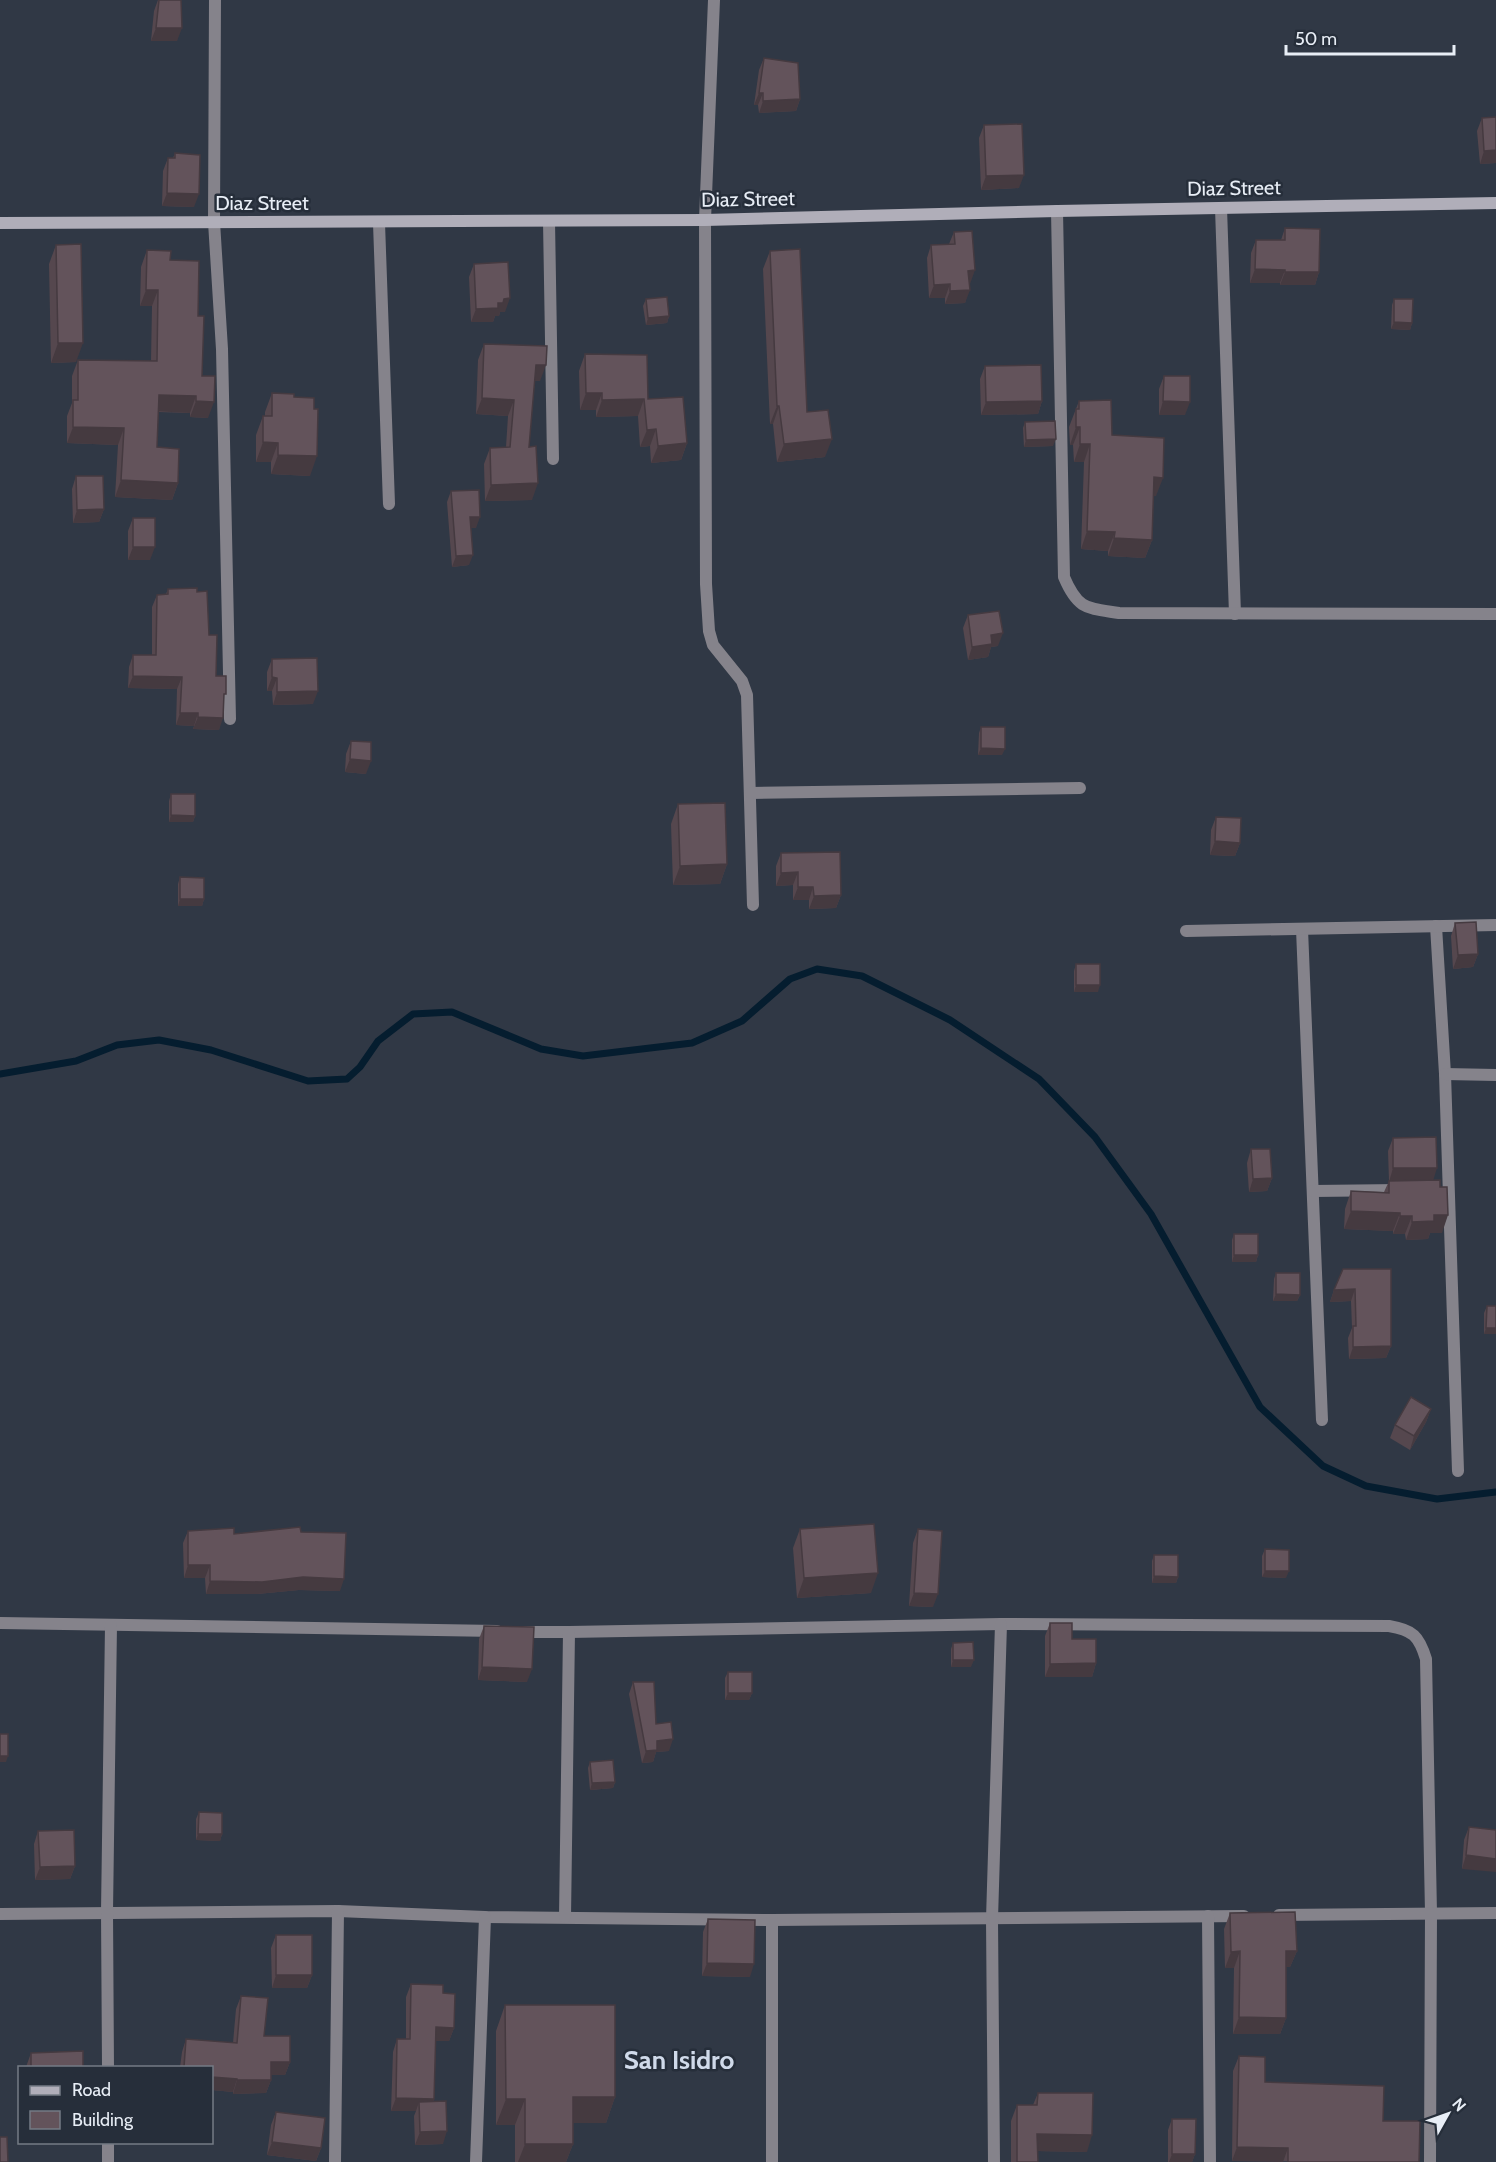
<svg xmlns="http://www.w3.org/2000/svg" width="1496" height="2162" font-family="Cabin,sans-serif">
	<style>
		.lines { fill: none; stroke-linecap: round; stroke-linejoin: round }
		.stream { stroke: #051d2f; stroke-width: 7 }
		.street { stroke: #85838b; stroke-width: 12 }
		.secondary { stroke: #b0aeb9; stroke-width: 12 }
		.wall { fill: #55474e }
		.shaded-wall { fill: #453a40 }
		.building { fill: #63535b; stroke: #453a40; stroke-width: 1.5 }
		.labels { text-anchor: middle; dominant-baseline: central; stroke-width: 5; stroke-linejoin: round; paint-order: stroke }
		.street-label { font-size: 20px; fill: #e8eef6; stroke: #262e3a }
		.district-label { font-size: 26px; font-weight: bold; fill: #d0daea; stroke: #262e3a }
	</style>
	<rect width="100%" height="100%" fill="#303845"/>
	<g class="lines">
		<polyline class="stream" points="0,1074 76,1061 117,1045 159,1040 211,1050 308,1081 347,1079 360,1067 378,1041 413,1014 452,1012 541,1049 583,1056 692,1043 742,1021 790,979 817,969 862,976 950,1020 1039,1079 1095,1137 1151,1214 1260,1407 1323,1466 1366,1486 1437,1499 1496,1492"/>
		<g class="street">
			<polyline points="215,0 214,222 222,349 230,719"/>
			<polyline points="714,0 705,220 706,584 709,631 713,645 742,681 747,695 753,905"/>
			<polyline points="1221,208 1235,614"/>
			<path d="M1057,211L1064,577C1078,610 1087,608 1119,613L1496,614"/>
			<polyline points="549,221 553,459"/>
			<polyline points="379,223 389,504"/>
			<polyline points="751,793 1080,788"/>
			<polyline points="1436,926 1445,1074 1458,1471"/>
			<polyline points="1302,929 1322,1420"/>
			<polyline points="1186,931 1496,925"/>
			<polyline points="1445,1074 1496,1075"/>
			<polyline points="1313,1191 1400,1190"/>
			<polyline points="0,1623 497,1631"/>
			<path d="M517,1632H569L1001,1624L1389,1626C1413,1630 1419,1636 1426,1659L1431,1913L1430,2162"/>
			<polyline points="0,1914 338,1911 485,1917 772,1920 1244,1916"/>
			<polyline points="1279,1915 1496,1913"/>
			<polyline points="1208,1916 1210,2162"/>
			<polyline points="565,1917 569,1632"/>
			<polyline points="108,2068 107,1912 111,1625"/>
			<polyline points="108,2142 108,2162"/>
			<polyline points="335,2162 338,1911"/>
			<polyline points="476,2162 485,1917"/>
			<polyline points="772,2162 772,1920"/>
			<polyline points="994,2162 992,1919 1001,1624"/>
		</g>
		<polyline class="secondary" points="0,223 705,220 1057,211 1496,203"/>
	</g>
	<g class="wall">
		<polygon points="158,0 181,0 177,41 151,41 154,11"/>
		<polygon points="764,58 800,99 796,111 759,113 758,105 754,105 759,70"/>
		<polygon points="1496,117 1496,163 1480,164 1477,131 1482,118"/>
		<polygon points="984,125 1019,188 981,190 979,138"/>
		<polygon points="175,153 194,207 162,206 163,171 168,158 173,158"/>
		<polygon points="1285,228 1319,272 1315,285 1280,285 1280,283 1250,283 1251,253 1256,240 1281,240"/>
		<polygon points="954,232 970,284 965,303 945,304 945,298 929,298 927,258 931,245 949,244"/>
		<polygon points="56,245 76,362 51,363 49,264"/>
		<polygon points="147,250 170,260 198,316 202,376 208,418 190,417 190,413 158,412 157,447 178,483 172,500 115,497 118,445 67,443 67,416 72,403 72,376 78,360 151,361 152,306 140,306 141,267"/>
		<polygon points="770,251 807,412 825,457 777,462 773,424 770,424 763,269"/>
		<polygon points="474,264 505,312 500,312 499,316 495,316 493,322 471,322 469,277"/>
		<polygon points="646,299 669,316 667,323 646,325 643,306"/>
		<polygon points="1394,299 1412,323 1410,330 1391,329 1392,305"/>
		<polygon points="484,344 540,381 534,381 529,447 532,500 485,501 484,464 490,448 506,447 508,416 476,414 478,360"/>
		<polygon points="585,354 648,399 687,443 681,460 651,463 650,446 640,447 638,416 596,417 596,410 580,410 579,371"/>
		<polygon points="985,366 1042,401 1038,414 981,415 980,379"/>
		<polygon points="1164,376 1185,415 1159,415 1159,389"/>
		<polygon points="272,393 294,397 310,476 271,474 271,462 256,462 256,435 263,416 265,416 265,412"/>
		<polygon points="1079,401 1112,435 1156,496 1153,496 1152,540 1145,558 1108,556 1108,551 1081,549 1084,462 1074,462 1073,445 1070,445 1069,427"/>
		<polygon points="1025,422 1053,446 1024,447 1023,428"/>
		<polygon points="76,476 104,509 99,522 73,523 72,489"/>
		<polygon points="451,491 476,528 471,528 469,565 452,567 447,502"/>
		<polygon points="133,518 150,560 128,560 128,531"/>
		<polygon points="168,589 197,592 209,635 216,676 224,699 219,730 193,729 194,726 176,725 177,689 128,688 129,667 133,655 152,655 152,607 157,595 166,594"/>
		<polygon points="968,615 998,646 991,647 988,657 968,660 963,628"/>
		<polygon points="272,659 313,704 273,705 272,691 267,691 267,672"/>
		<polygon points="981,727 1002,755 978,755 979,733"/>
		<polygon points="351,741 366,774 345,772 346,754"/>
		<polygon points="171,794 195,816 193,822 169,822 169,801"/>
		<polygon points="678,804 727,864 720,884 673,885 671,824"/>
		<polygon points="1216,817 1240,843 1235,856 1210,855 1211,830"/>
		<polygon points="781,853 841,895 836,908 809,909 809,900 793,900 793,885 776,886 776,866"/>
		<polygon points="180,877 204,899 202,906 178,906 178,884"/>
		<polygon points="1455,923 1478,954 1473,967 1453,969 1451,936"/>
		<polygon points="1076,964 1098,992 1074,992 1074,971"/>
		<polygon points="1393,1138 1433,1180 1442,1233 1430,1233 1428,1239 1406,1240 1405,1234 1393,1234 1393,1231 1344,1229 1345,1209 1351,1191 1384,1192 1389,1181 1388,1151"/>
		<polygon points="1251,1149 1272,1178 1267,1191 1249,1192 1247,1163"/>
		<polygon points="1234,1234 1258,1255 1256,1262 1232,1262 1232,1240"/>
		<polygon points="1391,1269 1391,1346 1386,1358 1349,1359 1348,1338 1352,1328 1351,1301 1330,1302 1334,1290"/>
		<polygon points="1276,1273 1300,1295 1297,1301 1273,1301 1274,1279"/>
		<polygon points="1487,1306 1496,1306 1496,1334 1484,1334 1484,1313"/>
		<polygon points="1431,1409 1426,1422 1410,1450 1390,1438 1395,1425"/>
		<polygon points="800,1529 871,1593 797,1598 793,1548"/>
		<polygon points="918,1529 933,1607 909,1606 913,1543"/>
		<polygon points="188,1531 234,1534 301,1532 340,1591 299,1590 257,1594 206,1594 205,1578 184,1578 183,1543"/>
		<polygon points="1265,1549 1286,1578 1262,1577 1262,1556"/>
		<polygon points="1154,1555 1178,1577 1176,1583 1152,1583 1152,1561"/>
		<polygon points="1050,1623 1096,1663 1092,1677 1045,1677 1045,1636"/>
		<polygon points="484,1626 527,1682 478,1680 479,1639"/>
		<polygon points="953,1643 971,1667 951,1667 951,1649"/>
		<polygon points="728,1672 752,1693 749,1700 725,1700 725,1678"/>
		<polygon points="633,1682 656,1724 669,1751 656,1752 653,1762 642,1763 629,1694"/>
		<polygon points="590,1762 615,1782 613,1788 590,1790 588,1768"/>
		<polygon points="199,1812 222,1834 220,1841 196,1840 196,1819"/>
		<polygon points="1469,1827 1496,1830 1462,1869 1464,1840"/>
		<polygon points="38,1831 75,1866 70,1879 35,1880 34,1844"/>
		<polygon points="1230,1913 1297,1951 1290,1967 1286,1967 1286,2018 1280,2034 1233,2034 1234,1968 1225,1968 1224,1929"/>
		<polygon points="708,1919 750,1977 702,1976 703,1932"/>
		<polygon points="276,1935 312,1975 307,1988 272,1988 271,1948"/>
		<polygon points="411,1984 443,1993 454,2028 449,2041 436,2041 434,2099 433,2102 443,2144 415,2145 414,2116 416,2111 391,2111 393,2052 397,2039 406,2039 406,1997"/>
		<polygon points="241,1996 264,2036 290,2062 285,2075 271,2075 271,2080 266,2093 233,2094 233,2092 212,2090 212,2067 180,2067 182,2052 186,2039 233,2043 236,2009"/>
		<polygon points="505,2005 615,2097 606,2123 573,2123 573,2144 566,2162 515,2162 515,2125 496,2125 496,2031"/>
		<polygon points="31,2053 83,2067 26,2067"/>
		<polygon points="1239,2056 1265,2082 1383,2121 1419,2162 1232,2161 1233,2071"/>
		<polygon points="1038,2093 1087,2152 1038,2151 1038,2162 1011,2162 1011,2121 1017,2105 1033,2105"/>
		<polygon points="276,2112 321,2148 316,2161 267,2155 271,2125"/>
		<polygon points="1172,2119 1195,2154 1192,2162 1168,2162 1168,2130"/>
	</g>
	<g class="shaded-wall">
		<polygon points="156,28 182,28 177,41 151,41"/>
		<polygon points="759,93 763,93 758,105 754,105"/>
		<polygon points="800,99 796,111 759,113 763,101"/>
		<polygon points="1496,150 1496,163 1480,164 1484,151"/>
		<polygon points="1024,175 1019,188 981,190 986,176"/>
		<polygon points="167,193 199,194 194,207 162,206"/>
		<polygon points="1255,269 1285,270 1280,283 1250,283"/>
		<polygon points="975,270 970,284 964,284 968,271"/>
		<polygon points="1285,272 1319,272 1315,285 1280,285"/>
		<polygon points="950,284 945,298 929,298 934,285"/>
		<polygon points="146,290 158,290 152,306 140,306"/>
		<polygon points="970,290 965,303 945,304 950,291"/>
		<polygon points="510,298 505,312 500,312 499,316 495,316 493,322 471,322 476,309 498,303 504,299"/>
		<polygon points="669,316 667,323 646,325 648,318"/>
		<polygon points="1394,322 1412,323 1410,330 1391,329"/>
		<polygon points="58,343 83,343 76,362 51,363"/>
		<polygon points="536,365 546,365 540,381 530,381"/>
		<polygon points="586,393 602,393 596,410 580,410"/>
		<polygon points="159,395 196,396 190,413 153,411"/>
		<polygon points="482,398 514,400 508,416 476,414"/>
		<polygon points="644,399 638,416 596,417 602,400"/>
		<polygon points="196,401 214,402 208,418 190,417"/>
		<polygon points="1042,401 1038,414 981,415 986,402"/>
		<polygon points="1163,401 1190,402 1185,415 1159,415"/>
		<polygon points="777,406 779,406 773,424 770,424"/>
		<polygon points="73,427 124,428 118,445 67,443"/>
		<polygon points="1076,427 1080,427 1073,445 1070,445"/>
		<polygon points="656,429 650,446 640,447 647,430"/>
		<polygon points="832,439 825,457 777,462 784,444"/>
		<polygon points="1056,439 1053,446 1024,447 1026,440"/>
		<polygon points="263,442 278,443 271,462 256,462"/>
		<polygon points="687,443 681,460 651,463 658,446"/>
		<polygon points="1080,444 1090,444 1084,462 1074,462"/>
		<polygon points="278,455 317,456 310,476 271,474"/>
		<polygon points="1154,477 1163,478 1156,496 1147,496"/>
		<polygon points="121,480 178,483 172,500 115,497"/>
		<polygon points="538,483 532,500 485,501 491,485"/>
		<polygon points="104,509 99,522 73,523 77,510"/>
		<polygon points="470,517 480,517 476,528 466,528"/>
		<polygon points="1087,531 1115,532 1108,551 1081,549"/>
		<polygon points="1114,538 1152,540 1145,558 1108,556"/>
		<polygon points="133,547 155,547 150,560 128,560"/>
		<polygon points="473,555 469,565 452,567 456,556"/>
		<polygon points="1003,633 998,646 991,647 988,657 968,660 972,647 991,635"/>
		<polygon points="133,676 182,677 177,689 128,688"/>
		<polygon points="272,677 277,678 272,691 267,691"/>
		<polygon points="318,691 313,704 273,705 277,692"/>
		<polygon points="180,713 198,713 194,726 176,725"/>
		<polygon points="198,717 223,718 219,730 193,729"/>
		<polygon points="981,748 1005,749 1002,755 978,755"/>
		<polygon points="350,759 371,761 366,774 345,772"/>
		<polygon points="171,815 195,816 193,822 169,822"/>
		<polygon points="1215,841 1240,843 1235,856 1210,855"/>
		<polygon points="727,864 720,884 673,885 680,866"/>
		<polygon points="798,872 793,885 776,886 781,873"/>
		<polygon points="798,887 813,887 809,900 793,900"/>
		<polygon points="841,895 836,908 809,909 814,896"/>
		<polygon points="180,899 204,899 202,906 178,906"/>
		<polygon points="1478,954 1473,967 1453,969 1458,955"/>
		<polygon points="1076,985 1100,985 1098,992 1074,992"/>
		<polygon points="1393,1168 1437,1168 1433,1181 1389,1182"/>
		<polygon points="1272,1178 1267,1191 1249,1192 1253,1179"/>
		<polygon points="1351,1211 1400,1213 1393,1231 1344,1229"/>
		<polygon points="1434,1215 1448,1215 1442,1233 1430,1233 1428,1239 1406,1240 1412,1222"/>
		<polygon points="1400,1216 1412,1216 1405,1234 1393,1234"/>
		<polygon points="1234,1255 1258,1255 1256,1262 1232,1262"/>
		<polygon points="1355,1289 1351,1301 1330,1302 1334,1290"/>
		<polygon points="1276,1294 1300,1295 1297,1301 1273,1301"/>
		<polygon points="1486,1328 1496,1328 1496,1334 1484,1334"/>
		<polygon points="1391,1346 1386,1358 1349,1359 1353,1347"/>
		<polygon points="1431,1409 1426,1422 1410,1450 1414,1436"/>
		<polygon points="188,1565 210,1565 205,1578 184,1578"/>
		<polygon points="1265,1571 1289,1571 1286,1578 1262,1577"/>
		<polygon points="878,1573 871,1593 797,1598 804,1578"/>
		<polygon points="1154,1576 1178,1577 1176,1583 1152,1583"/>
		<polygon points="303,1577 344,1579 340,1591 299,1590 257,1594 206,1594 210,1581"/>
		<polygon points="914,1593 938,1594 933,1607 909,1606"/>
		<polygon points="953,1660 974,1660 971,1667 951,1667"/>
		<polygon points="1096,1663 1092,1677 1045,1677 1050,1664"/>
		<polygon points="482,1667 532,1669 527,1682 478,1680"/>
		<polygon points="728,1693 752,1693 749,1700 725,1700"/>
		<polygon points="673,1739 669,1751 656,1752 653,1762 642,1763 646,1751 657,1741"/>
		<polygon points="0,1756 8,1756 6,1762 0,1762"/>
		<polygon points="615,1782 613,1788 590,1790 592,1783"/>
		<polygon points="198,1834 222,1834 220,1841 196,1840"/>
		<polygon points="1466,1855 1496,1859 1496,1872 1462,1869"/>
		<polygon points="75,1866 70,1879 35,1880 40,1867"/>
		<polygon points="1240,1951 1234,1968 1225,1968 1231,1952"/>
		<polygon points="1286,1951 1297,1951 1290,1967 1280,1967"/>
		<polygon points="707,1963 754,1964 750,1977 702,1976"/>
		<polygon points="276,1975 312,1975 307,1988 272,1988"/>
		<polygon points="1239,2017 1286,2018 1280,2034 1233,2034"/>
		<polygon points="436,2027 454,2028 449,2041 431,2041"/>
		<polygon points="271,2062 290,2062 285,2075 266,2075"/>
		<polygon points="212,2077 237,2079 233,2092 212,2090"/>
		<polygon points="237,2080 271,2080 266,2093 233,2094"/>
		<polygon points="573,2097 615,2097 606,2123 563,2123"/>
		<polygon points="396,2098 434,2099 429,2112 419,2102 416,2111 391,2111"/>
		<polygon points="506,2099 525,2099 515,2125 496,2125"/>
		<polygon points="447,2131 443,2144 415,2145 420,2132"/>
		<polygon points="1037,2134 1092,2135 1087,2152 1031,2151"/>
		<polygon points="272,2142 321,2148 316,2161 267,2155"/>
		<polygon points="525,2144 573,2144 566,2162 518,2162"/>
		<polygon points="1237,2147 1288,2148 1283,2162 1232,2161"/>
		<polygon points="1172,2154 1195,2154 1192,2162 1169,2162"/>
	</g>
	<g class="building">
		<polygon points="159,0 181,0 182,28 156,28"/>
		<polygon points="764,58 798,63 800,99 763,101 763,93 759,93"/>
		<polygon points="1496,117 1496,150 1484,151 1482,118"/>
		<polygon points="1022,124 1024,175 986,176 984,125"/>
		<polygon points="175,153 200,155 199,194 167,193 168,158 175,158"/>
		<polygon points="1285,228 1320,229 1319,272 1285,272 1285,270 1255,269 1256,240 1285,240"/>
		<polygon points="972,231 975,270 968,271 970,290 950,291 950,284 934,285 931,245 955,244 954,232"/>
		<polygon points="81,244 83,343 58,343 56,245"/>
		<polygon points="800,249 807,412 828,410 832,439 784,444 779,406 777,406 770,251"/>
		<polygon points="147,250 171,251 170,260 199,261 198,316 204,316 202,376 215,376 214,402 196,401 196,396 159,395 157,447 179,449 178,483 121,480 124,428 73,427 73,400 78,400 78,360 157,361 158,290 146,290"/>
		<polygon points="508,262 510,298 504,299 503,303 498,303 498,308 476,309 474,264"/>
		<polygon points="667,297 669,316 648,318 646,299"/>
		<polygon points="1394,299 1413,299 1412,323 1394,322"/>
		<polygon points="484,344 547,346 546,365 536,365 529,447 536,446 538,483 491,485 490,448 510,447 514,400 482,398"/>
		<polygon points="585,354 647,355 648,399 683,397 687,443 658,446 656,429 647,430 644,399 602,400 602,393 586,393"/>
		<polygon points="1041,365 1042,401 986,402 985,366"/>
		<polygon points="1164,376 1190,376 1190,402 1163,401"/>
		<polygon points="272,393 294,394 294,397 314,398 314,409 318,409 317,456 278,455 278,443 263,442 263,416 272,416"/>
		<polygon points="1111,400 1112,435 1164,438 1163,478 1154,477 1152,540 1114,538 1115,532 1087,531 1090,444 1080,444 1080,427 1076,427 1076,409 1079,409 1079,401"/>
		<polygon points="1055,421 1056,439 1026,440 1025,422"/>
		<polygon points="76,476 103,476 104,509 77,510"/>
		<polygon points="479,490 480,517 470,517 473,555 456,556 451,491"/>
		<rect x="133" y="518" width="22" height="29"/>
		<polygon points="197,588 197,592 207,591 209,635 217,635 216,676 226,676 226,694 224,694 223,718 198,717 198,713 180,713 182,677 133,676 133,655 156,655 157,595 168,594 168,589"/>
		<polygon points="999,611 1003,633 991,635 992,644 972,647 968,615"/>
		<polygon points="317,658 318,691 277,692 277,678 272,677 272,659"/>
		<polygon points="981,727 1005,727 1005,749 981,748"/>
		<polygon points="351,741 371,742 371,761 350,759"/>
		<polygon points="171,794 195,794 195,816 171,815"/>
		<polygon points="725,803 727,864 680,866 678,804"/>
		<polygon points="1216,817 1241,818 1240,843 1215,841"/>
		<polygon points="840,852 841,895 814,896 813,887 798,887 798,872 781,873 781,853"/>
		<polygon points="180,877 204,878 204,899 180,899"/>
		<polygon points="1476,922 1478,954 1458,955 1455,923"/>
		<rect x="1076" y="964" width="24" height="21"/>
		<polygon points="1436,1137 1437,1168 1393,1168 1393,1138"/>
		<polygon points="1251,1149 1270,1149 1272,1178 1253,1179"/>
		<polygon points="1440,1180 1440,1187 1447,1187 1448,1215 1434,1215 1434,1221 1412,1222 1412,1216 1400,1216 1400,1213 1351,1211 1351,1191 1389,1193 1389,1181"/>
		<rect x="1234" y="1234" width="24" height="21"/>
		<polygon points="1343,1269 1391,1269 1391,1346 1353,1347 1353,1326 1356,1326 1355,1289 1334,1290"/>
		<polygon points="1276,1273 1300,1273 1300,1295 1276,1294"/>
		<polygon points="1487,1306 1496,1306 1496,1328 1486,1328"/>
		<polygon points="1411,1397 1431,1409 1414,1436 1395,1425"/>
		<polygon points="874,1524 878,1573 804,1578 800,1529"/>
		<polygon points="300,1527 301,1532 346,1533 344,1579 303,1577 262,1582 210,1581 210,1565 188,1565 188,1531 234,1528 234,1534"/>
		<polygon points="918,1529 942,1531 938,1594 914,1593"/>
		<polygon points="1265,1549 1289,1550 1289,1571 1265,1571"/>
		<polygon points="1154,1555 1178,1555 1178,1577 1154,1576"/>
		<polygon points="1050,1623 1072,1623 1072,1639 1096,1639 1096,1663 1050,1664"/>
		<polygon points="484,1626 534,1627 532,1669 482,1667"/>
		<polygon points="973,1642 974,1660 953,1660 953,1643"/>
		<rect x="728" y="1672" width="24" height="21"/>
		<polygon points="633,1682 654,1682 656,1724 671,1722 673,1739 657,1741 657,1750 646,1751"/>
		<rect x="0" y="1734" width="8" height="22"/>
		<polygon points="613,1760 615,1782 592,1783 590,1762"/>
		<polygon points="199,1812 222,1813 222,1834 198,1834"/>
		<polygon points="1469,1827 1496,1830 1496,1859 1466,1855"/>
		<polygon points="74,1830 75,1866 40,1867 38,1831"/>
		<polygon points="1295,1912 1297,1951 1286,1951 1286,2018 1239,2017 1240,1951 1231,1952 1230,1913"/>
		<polygon points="708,1919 755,1920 754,1964 707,1963"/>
		<rect x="276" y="1935" width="36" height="40"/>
		<polygon points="411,1984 443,1985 443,1993 455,1994 454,2028 436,2027 434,2099 396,2098 397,2039 410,2039"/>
		<polygon points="241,1996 268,1998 264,2036 290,2036 290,2062 271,2062 271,2080 237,2080 237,2079 212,2077 212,2067 184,2067 186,2039 237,2043"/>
		<polygon points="505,2005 615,2005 615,2097 573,2097 573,2144 525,2144 525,2099 506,2099"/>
		<polygon points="83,2051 83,2067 31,2067 31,2053"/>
		<polygon points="1239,2056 1265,2057 1265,2082 1384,2086 1383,2121 1420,2121 1419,2162 1288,2162 1288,2148 1237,2147"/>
		<polygon points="1038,2093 1093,2093 1092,2135 1037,2134 1038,2162 1017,2162 1017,2105 1037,2105"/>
		<polygon points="446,2101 447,2131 420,2132 419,2102"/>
		<polygon points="276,2112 325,2118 321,2148 272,2142"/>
		<polygon points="1172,2119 1196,2119 1195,2154 1172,2154"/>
		<polygon points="0,2137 7,2137 8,2162 0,2162"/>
	</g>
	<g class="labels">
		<g class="street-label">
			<text transform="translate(1234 188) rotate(-1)">Diaz Street</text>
			<text transform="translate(748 199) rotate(-1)">Diaz Street</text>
			<text x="262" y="203">Diaz Street</text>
		</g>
		<g class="district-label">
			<text x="679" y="2060">San Isidro</text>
		</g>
	</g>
	<rect x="18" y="2066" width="195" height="78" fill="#262e3a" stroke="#747b85" stroke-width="1.5"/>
	<rect x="30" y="2086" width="30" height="9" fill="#b0aeb9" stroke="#747b85" stroke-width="1.5"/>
	<text x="72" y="2096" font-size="18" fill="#e8eef6">Road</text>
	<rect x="30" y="2111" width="30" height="18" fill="#63535b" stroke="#747b85" stroke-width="1.5"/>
	<text x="72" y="2126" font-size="18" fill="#e8eef6">Building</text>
	<g transform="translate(1448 2114) rotate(50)" stroke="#262e3a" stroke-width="4.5" paint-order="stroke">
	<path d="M0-4.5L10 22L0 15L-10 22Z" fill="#e8eef6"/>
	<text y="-9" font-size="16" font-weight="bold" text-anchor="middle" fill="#e8eef6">N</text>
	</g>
	<path d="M1286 45v9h168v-9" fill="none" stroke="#e8eef6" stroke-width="3"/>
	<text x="1295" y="45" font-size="18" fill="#e8eef6" stroke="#262e3a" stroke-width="4.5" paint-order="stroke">50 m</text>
</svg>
